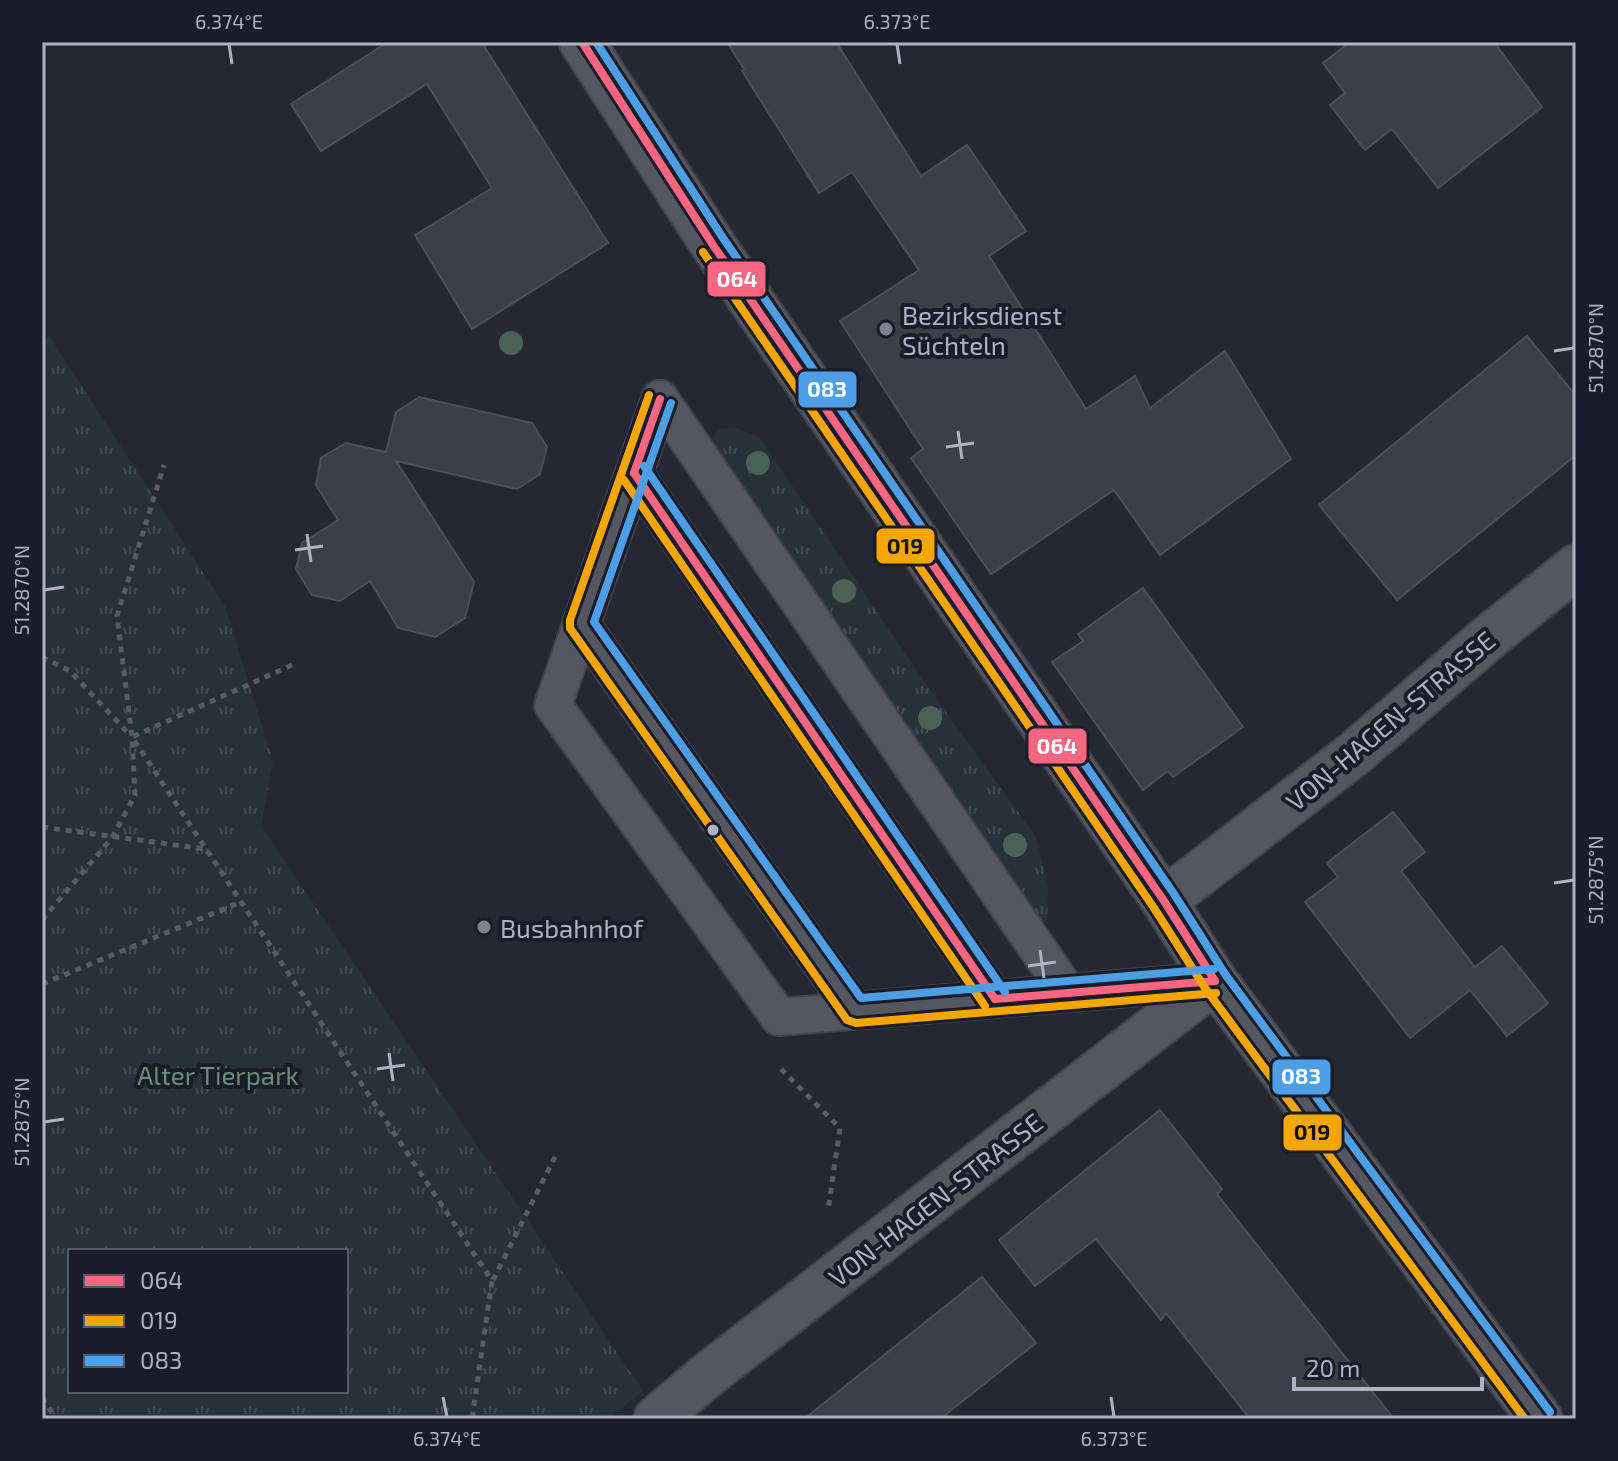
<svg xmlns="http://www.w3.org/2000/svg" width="1618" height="1461" font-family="'Exo 2',sans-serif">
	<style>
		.grass { fill: url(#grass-tufts); fill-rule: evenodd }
		.building { fill: #3c3f46; stroke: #4d4f58; stroke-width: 2 }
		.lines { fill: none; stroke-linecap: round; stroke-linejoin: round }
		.lane-casing { stroke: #414349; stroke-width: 40 }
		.street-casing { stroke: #414349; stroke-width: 48 }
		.path { stroke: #585b62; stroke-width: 5; stroke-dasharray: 6 6; stroke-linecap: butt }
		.lane { stroke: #55565e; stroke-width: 36 }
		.street { stroke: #55565e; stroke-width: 44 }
		.bus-1-casing { stroke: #1a1d29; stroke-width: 14 }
		.bus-2-casing { stroke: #1a1d29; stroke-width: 14 }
		.bus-3-casing { stroke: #1a1d29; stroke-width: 14 }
		.bus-1 { stroke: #fa6682; stroke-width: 8 }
		.bus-2 { stroke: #f7a600; stroke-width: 8 }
		.bus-3 { stroke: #4d9ee5; stroke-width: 8 }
		.tree { fill: #4a6158 }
		.ticks { fill: none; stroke: #aeb2c2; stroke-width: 3 }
		.poi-dot { fill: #7e828f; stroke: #1a1d29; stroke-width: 3 }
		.bus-dot { fill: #aeb2c2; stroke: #1a1d29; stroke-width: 3 }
		.labels { text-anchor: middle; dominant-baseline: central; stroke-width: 8; stroke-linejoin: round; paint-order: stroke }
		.poi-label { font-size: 26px; fill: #aeb2c2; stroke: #1a1d29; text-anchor: start }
		.street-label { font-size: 26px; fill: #aeb2c2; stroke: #1a1d29 }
		.park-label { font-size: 26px; fill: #688f79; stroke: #1a1d29 }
		.line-badge { stroke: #1a1d29; stroke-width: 3 }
		.badge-label { font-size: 22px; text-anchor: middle; font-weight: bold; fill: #fff }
		.pale-badge-label { font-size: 22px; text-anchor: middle; font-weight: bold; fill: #111 }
		.neatline { fill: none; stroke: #aeb2c2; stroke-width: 3 }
		.ticks-label { font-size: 20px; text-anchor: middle; fill: #aeb2c2 }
	</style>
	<defs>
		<pattern id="grass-tufts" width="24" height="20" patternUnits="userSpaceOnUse" patternTransform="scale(2)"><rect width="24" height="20" fill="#263237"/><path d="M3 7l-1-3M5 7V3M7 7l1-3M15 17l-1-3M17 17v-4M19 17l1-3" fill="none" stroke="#434d52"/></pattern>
	</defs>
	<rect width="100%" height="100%" fill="#252830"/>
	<g class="grass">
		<path d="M49,336L225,606L273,762L261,826L643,1391L608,1419H47L42,1411V340ZM70,1251H346V1391H70Z"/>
		<polygon points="736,428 760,438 927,686 1036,837 1048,885 1047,920 1033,925 710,444 718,429"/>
	</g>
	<g class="building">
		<polygon points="388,42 490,42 484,46 608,243 472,329 415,235 492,188 427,84 321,151 291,104"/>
		<polygon points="727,42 836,42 921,176 967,145 1026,231 989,256 1086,409 1135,376 1150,408 1225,351 1291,459 1160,555 1114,490 991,574 911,458 923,449 840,321 919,270 852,172 819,193 742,71 744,69"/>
		<polygon points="1350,42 1494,42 1542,107 1438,188 1392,129 1365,150 1330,105 1345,93 1323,63"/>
		<polygon points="1527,336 1576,396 1576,455 1397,600 1319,505"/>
		<polygon points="419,397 532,423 547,447 540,474 517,489 396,461 474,582 465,618 435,637 398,628 370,581 340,601 312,595 296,569 302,543 338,520 316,485 321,458 346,443 386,452 396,412"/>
		<polygon points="1143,588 1243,727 1173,777 1168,771 1143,790 1052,662 1083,641 1078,634"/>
		<polygon points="1393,812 1425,852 1401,871 1475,967 1502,946 1548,1003 1507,1036 1470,990 1410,1038 1305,902 1338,877 1327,863"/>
		<polygon points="1160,1110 1222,1189 1217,1194 1394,1419 1250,1419 1166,1313 1161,1320 1096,1239 1035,1286 999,1240"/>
		<polygon points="982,1277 1036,1343 940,1419 804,1419"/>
	</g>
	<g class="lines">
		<defs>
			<g id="lane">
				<polyline points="660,399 553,705 779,1017 1215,981"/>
				<polyline points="660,399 1068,993"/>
				<polyline points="634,473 995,999"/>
				<polyline points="581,624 855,1011"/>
			</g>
			<g id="street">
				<polyline points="582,42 713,245 1164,901 1215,981 1540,1419"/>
				<polyline points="1164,901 1355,753 1488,638 1576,567"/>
				<polyline points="656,1419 705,1377 1215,981"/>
			</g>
		</defs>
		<use href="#lane" class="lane-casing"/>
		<use href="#street" class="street-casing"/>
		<g class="path">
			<polyline points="42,657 70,671 130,735"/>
			<polyline points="292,665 132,737 492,1281 472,1419"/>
			<polyline points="42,827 205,849"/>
			<polyline points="42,920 112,838 135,795 132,737 117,616 164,465"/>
			<polyline points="42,984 241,902"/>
			<polyline points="781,1069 840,1128 828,1210"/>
			<polyline points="493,1280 556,1155"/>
			<polyline points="42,1398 56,1419"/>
		</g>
		<use href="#lane" class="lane"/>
		<use href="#street" class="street"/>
		<defs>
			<g id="bus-1">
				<polyline points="582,42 713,245 1164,901 1215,981"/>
				<polyline points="634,473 995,999"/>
				<polyline points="634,473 660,399"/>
				<polyline points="995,999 1215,981"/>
			</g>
			<g id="bus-2">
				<polyline points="703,252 1154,908 1205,988 1525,1419"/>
				<polyline points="649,395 570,620 570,628 847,1020 856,1023 1216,993"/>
				<polyline points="624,480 985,1006"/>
			</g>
			<g id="bus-3">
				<polyline points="596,42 723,238 1174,894 1225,974 1550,1412"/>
				<polyline points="671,403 594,622 861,998 1214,969"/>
				<polyline points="644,466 1005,992"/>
			</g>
		</defs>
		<use href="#bus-1" class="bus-1-casing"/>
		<use href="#bus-2" class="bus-2-casing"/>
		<use href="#bus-3" class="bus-3-casing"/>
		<use href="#bus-1" class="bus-1"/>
		<use href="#bus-2" class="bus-2"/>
		<use href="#bus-3" class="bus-3"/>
	</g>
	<g class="tree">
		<circle cx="511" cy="343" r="12"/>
		<circle cx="758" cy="463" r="12"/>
		<circle cx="844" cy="591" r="12"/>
		<circle cx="930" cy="718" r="12"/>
		<circle cx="1015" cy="845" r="12"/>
	</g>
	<path class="ticks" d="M229,44L232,64M897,44L900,64M1554,351L1574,348M958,431L962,459M946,447L974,443M307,534L311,562M295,550L323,546M44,590L64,587M1554,883L1574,880M1040,950L1044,978M1028,966L1056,962M389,1053L393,1081M377,1069L405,1065M44,1122L64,1119M443,1397L447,1417M1111,1397L1114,1417"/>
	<g class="poi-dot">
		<circle cx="886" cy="329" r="8"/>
		<circle cx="484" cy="927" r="8"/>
	</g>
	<circle class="bus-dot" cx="713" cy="830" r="7"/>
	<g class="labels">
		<g class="poi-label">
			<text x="902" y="314">Bezirksdienst<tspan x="902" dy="30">Süchteln</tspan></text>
			<text x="500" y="927">Busbahnhof</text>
		</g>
		<g class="street-label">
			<text transform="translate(1390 720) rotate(-40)">VON-HAGEN-STRASSE</text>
			<text transform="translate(935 1199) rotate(-38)">VON-HAGEN-STRASSE</text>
		</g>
		<g class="park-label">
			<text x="218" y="1074">Alter Tierpark</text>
		</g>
	</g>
	<g class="line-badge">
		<rect x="706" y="260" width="61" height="38" rx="8" fill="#fa6682"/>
		<rect x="797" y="370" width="61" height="39" rx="8" fill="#4d9ee5"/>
		<rect x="875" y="527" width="61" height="38" rx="8" fill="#f7a600"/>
		<rect x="1027" y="727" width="61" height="38" rx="8" fill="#fa6682"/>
		<rect x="1271" y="1058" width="61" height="38" rx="8" fill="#4d9ee5"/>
		<rect x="1282" y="1113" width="61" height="39" rx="8" fill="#f7a600"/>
	</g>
	<g class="badge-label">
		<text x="737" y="287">064</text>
		<text x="827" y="397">083</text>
		<text x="1057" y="754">064</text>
		<text x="1301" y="1084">083</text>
	</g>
	<g class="pale-badge-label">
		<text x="905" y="554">019</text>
		<text x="1312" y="1140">019</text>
	</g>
	<rect width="1618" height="1461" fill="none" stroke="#1a1d29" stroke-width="88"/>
	<rect x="68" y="1249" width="280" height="144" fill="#1a1d29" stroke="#555966" stroke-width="2"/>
	<rect x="84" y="1275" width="40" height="12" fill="#fa6682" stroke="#555966" stroke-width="2"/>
	<text x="140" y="1289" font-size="24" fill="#aeb2c2">064</text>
	<rect x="84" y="1315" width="40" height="12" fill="#f7a600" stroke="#555966" stroke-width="2"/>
	<text x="140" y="1329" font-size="24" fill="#aeb2c2">019</text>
	<rect x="84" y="1355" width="40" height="12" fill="#4d9ee5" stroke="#555966" stroke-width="2"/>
	<text x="140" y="1369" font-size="24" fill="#aeb2c2">083</text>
	<path d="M1294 1377v12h188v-12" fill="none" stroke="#aeb2c2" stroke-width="4"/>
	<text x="1306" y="1377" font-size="24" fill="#aeb2c2" stroke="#1a1d29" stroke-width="6" paint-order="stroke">20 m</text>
	<rect x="44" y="44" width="1530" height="1373" class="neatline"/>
	<g class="ticks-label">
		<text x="229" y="29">6.374°E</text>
		<text x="897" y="29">6.373°E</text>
		<text transform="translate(1596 348) rotate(-90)" y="7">51.2870°N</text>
		<text transform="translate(22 590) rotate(-90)" y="7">51.2870°N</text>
		<text transform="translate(1596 880) rotate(-90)" y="7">51.2875°N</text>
		<text transform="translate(22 1122) rotate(-90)" y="7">51.2875°N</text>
		<text x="447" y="1446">6.374°E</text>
		<text x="1114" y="1446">6.373°E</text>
	</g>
</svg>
